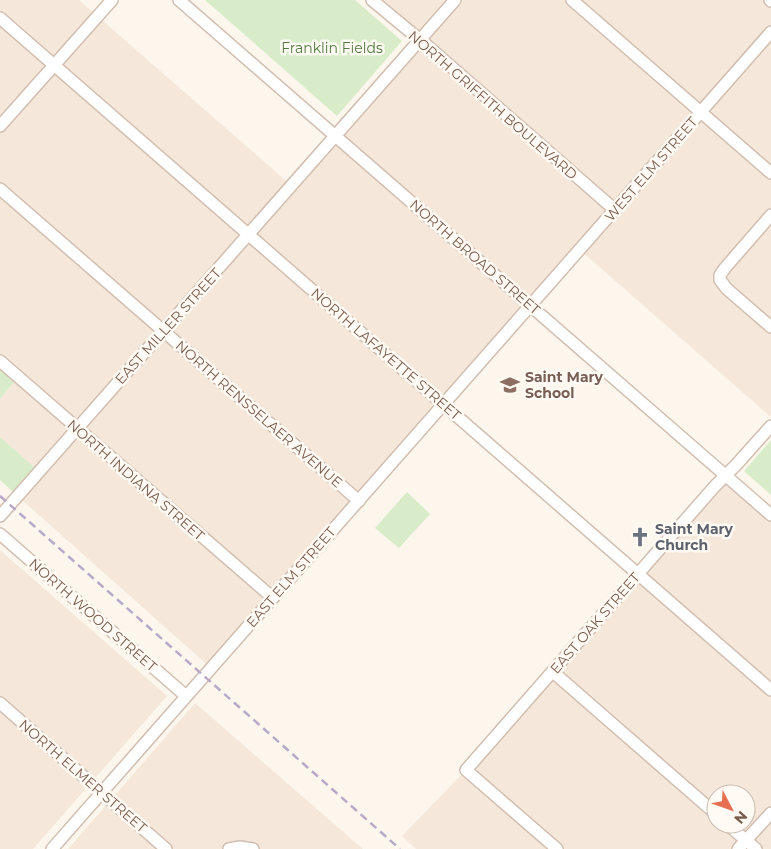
<svg xmlns="http://www.w3.org/2000/svg" width="771" height="849" font-family="Montserrat,sans-serif">
	<style>
		.residential { fill: #f5e8da; fill-rule: evenodd }
		.green { fill: #d8ecc9 }
		.lines { fill: none; stroke-linecap: round; stroke-linejoin: round }
		.minor-casing { stroke: #d1beb0; stroke-width: 14 }
		.minor { stroke: #fff; stroke-width: 11 }
		.rail { stroke: #b9a8c9; stroke-width: 2.5; stroke-dasharray: 8 5; stroke-linecap: butt }
		.labels { text-anchor: middle; dominant-baseline: central; stroke-width: 5; stroke-linejoin: round; paint-order: stroke }
		.park-label { font-size: 14px; fill: #537a41; stroke: #fffaf3 }
		.street-label { font-size: 14px; fill: #7a5c4d; stroke: #fffaf3 }
		.education-label { font-size: 14px; font-weight: bold; fill: #785e54; stroke: #fffaf3; text-anchor: start }
		.worship-label { font-size: 14px; font-weight: bold; fill: #5b616d; stroke: #fffaf3; text-anchor: start }
	</style>
	<rect width="100%" height="100%" fill="#fdf6ec"/>
	<g class="residential">
		<polygon points="0,0 79,0 292,186 420,40 372,0 771,0 771,417 580,250 211,668 14,493 33,467 0,437 0,399 14,382 0,370"/>
		<path d="M725,475L771,515V849H416L402,836L466,770ZM716,794H746V824H716Z"/>
		<polygon points="0,550 167,696 33,849 0,849"/>
		<polygon points="195,703 363,849 68,849"/>
	</g>
	<g class="green">
		<polygon points="205,0 355,0 402,41 337,116"/>
		<polygon points="0,370 14,382 0,399"/>
		<polygon points="0,437 34,467 14,493 0,480"/>
		<polygon points="771,440 771,495 744,471"/>
		<polygon points="407,492 430,514 399,548 375,528"/>
	</g>
	<g class="lines">
		<defs>
			<g id="minor">
				<polyline points="179,0 771,515"/>
				<polyline points="372,0 431,49 615,210"/>
				<polyline points="572,0 771,173"/>
				<polyline points="770,0 771,1"/>
				<polyline points="0,18 771,690"/>
				<polyline points="0,126 112,0"/>
				<polyline points="0,189 359,501"/>
				<polyline points="771,215 725,268 720,275 720,280 727,289 771,327"/>
				<polyline points="0,361 273,598"/>
				<polyline points="0,516 455,0"/>
				<polyline points="0,534 186,696"/>
				<polyline points="553,672 716,814"/>
				<polyline points="0,703 166,849"/>
				<polyline points="727,824 756,849"/>
				<polyline points="52,849 771,32"/>
				<polyline points="229,849 240,847 253,849"/>
				<polyline points="557,849 466,770 715,486 737,464 771,426"/>
				<polyline points="738,849 771,813"/>
			</g>
		</defs>
		<use href="#minor" class="minor-casing"/>
		<use href="#minor" class="minor"/>
		<polyline class="rail" points="0,496 400,849"/>
	</g>
	<defs>
		<symbol id="school-bare" viewBox="-9 -9 18 18"><path d="M0-5L7-2L0 1L-7-2ZM-4 1L0 2.5L4 1V4Q0 6-4 4Z" fill="#8d6e63" stroke="#fffaf3" stroke-width="2.5" paint-order="stroke"/></symbol>
		<symbol id="church-bare" viewBox="-9 -9 18 18"><path d="M-1.2-6h2.4v3.5h3.3v2.4h-3.3V6h-2.4V-.1h-3.3v-2.4h3.3Z" fill="#6b7280" stroke="#fffaf3" stroke-width="2.5" paint-order="stroke"/></symbol>
	</defs>
	<g fill-rule="evenodd">
		<use href="#school-bare" x="496" y="371" width="28" height="28"/>
		<use href="#church-bare" x="626" y="523" width="28" height="28"/>
	</g>
	<g class="labels">
		<g class="park-label">
			<text x="332" y="48">Franklin Fields</text>
		</g>
		<g class="street-label">
			<text transform="translate(493 105) rotate(41)">NORTH GRIFFITH BOULEVARD</text>
			<text transform="translate(651 169) rotate(-49)">WEST ELM STREET</text>
			<text transform="translate(475 257) rotate(41)">NORTH BROAD STREET</text>
			<text transform="translate(168 326) rotate(-48)">EAST MILLER STREET</text>
			<text transform="translate(386 354) rotate(41)">NORTH LAFAYETTE STREET</text>
			<text transform="translate(259 414) rotate(41)">NORTH RENSSELAER AVENUE</text>
			<text transform="translate(136 480) rotate(41)">NORTH INDIANA STREET</text>
			<text transform="translate(291 577) rotate(-49)">EAST ELM STREET</text>
			<text transform="translate(93 615) rotate(41)">NORTH WOOD STREET</text>
			<text transform="translate(595 623) rotate(-49)">EAST OAK STREET</text>
			<text transform="translate(83 776) rotate(41)">NORTH ELMER STREET</text>
		</g>
		<g class="education-label">
			<text x="525" y="377">Saint Mary<tspan x="525" dy="16">School</tspan></text>
		</g>
		<g class="worship-label">
			<text x="655" y="529">Saint Mary<tspan x="655" dy="16">Church</tspan></text>
		</g>
	</g>
	<g transform="translate(731 809) rotate(131)"><circle r="24" fill="#fffaf3" stroke="#cabbb1"/>
	<path d="M0-4L9 19L0 12L-9 19Z" fill="#e76f51"/>
	<text y="-8" font-size="14" font-weight="bold" text-anchor="middle" fill="#7a5c4d">N</text>
	</g>
</svg>
